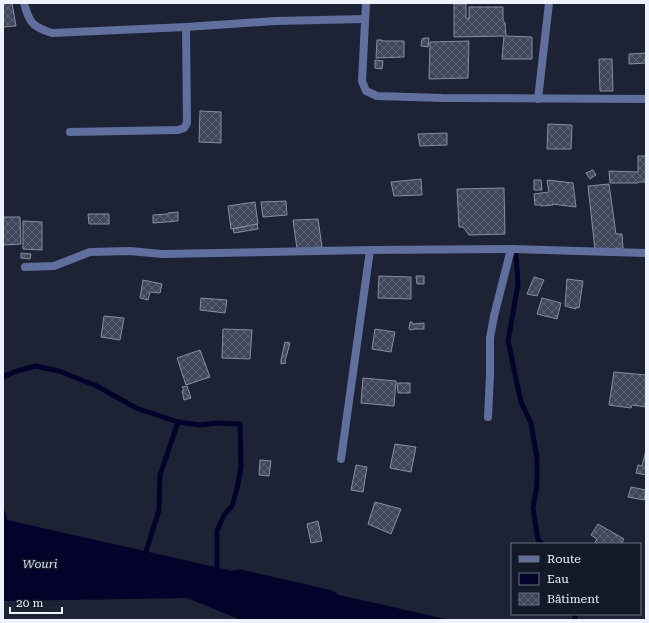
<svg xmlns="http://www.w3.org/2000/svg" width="649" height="623" font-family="'Roboto Serif',serif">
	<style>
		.water { fill: #03022b }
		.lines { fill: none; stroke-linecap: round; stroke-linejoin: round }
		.stream { stroke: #03022b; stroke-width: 5 }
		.building { fill: url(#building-cross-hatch); stroke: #868ea3 }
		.street { stroke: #606f9d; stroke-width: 8 }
		.labels { text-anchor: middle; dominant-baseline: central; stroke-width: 3; stroke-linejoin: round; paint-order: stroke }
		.water-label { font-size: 12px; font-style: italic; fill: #d9dff2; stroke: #141929 }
	</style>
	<defs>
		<pattern id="building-cross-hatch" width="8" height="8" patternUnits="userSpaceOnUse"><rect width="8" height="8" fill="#41475b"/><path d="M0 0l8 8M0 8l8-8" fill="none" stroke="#5d6274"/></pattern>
	</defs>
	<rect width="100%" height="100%" fill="#1d2234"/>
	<polygon class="water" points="3,519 450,620 241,620 187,598 3,601"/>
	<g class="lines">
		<g class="stream">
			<polyline points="516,254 518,284 508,341 521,402 531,423 537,458 537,485 533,508 538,539 542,544"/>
			<polyline points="3,377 14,372 35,366 59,371 97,386 136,408 178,422 201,425 218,423 240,424 241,467 237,489 232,506 224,515 217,531 217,573"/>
			<polyline points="3,513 6,525"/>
			<polyline points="144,558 159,510 160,475 178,422"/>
			<polyline points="232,573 240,572 328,592 335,595"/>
			<polyline points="575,614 575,620"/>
		</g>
	</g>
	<g class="building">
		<polygon points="3,3 12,3 16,26 3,27"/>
		<polygon points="454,4 466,4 466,18 469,19 469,7 503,7 503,20 505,23 506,36 532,37 532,59 502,59 504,36 454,37"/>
		<polygon points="425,38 429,38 428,47 421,46 422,39"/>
		<polygon points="377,40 382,40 382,41 404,41 404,57 376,58"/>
		<polygon points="469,41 468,78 429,79 430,42"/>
		<polygon points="646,53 646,63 629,64 629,54"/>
		<polygon points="599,59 612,59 613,91 600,91"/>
		<polygon points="375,60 383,61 382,69 375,68"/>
		<polygon points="200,111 221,112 221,143 199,142"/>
		<polygon points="548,124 572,125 571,149 547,149"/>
		<polygon points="447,133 447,145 420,146 418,134"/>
		<polygon points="638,156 646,156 646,182 639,182 638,183 610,183 609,171 638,172"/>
		<polygon points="593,170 596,175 590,179 586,173"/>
		<polygon points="421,179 422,195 394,196 391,182"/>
		<polygon points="534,180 541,180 542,190 534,190"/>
		<polygon points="548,180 573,183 576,207 552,204 553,205 541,206 541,205 535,205 534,194 549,192 547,181"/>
		<polygon points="609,184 616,234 622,234 623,248 595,250 588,186"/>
		<polygon points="504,188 505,234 469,235 463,227 459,227 457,189"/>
		<polygon points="286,201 287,215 263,217 261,202"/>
		<polygon points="255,202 258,224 231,229 228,206"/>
		<polygon points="178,212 178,221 153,223 153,215 168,214 168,213"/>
		<polygon points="88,214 109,214 109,224 89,224"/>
		<polygon points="3,217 20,217 21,244 3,245"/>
		<polygon points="318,219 322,247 297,249 293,220"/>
		<polygon points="23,221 42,222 42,250 23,249"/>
		<polygon points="257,224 258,229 234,233 233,229"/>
		<polygon points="21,253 31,254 30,259 21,258"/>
		<polygon points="379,276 411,277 411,299 378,298"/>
		<polygon points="416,276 424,276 424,284 417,284"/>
		<polygon points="534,277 544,280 537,296 527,294"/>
		<polygon points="567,279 583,281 579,308 576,307 576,309 565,306"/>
		<polygon points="143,280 162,284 160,293 150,292 148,300 140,298"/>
		<polygon points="201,298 227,300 225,313 200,310"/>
		<polygon points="542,298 561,303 557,319 537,314"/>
		<polygon points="104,316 124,318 120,340 101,337"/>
		<polygon points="410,322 412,322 413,324 424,323 424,329 415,329 411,330 409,329"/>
		<polygon points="223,329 252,330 250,359 222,358"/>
		<polygon points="375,329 395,332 391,352 372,349"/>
		<polygon points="285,342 290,343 285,361 286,363 281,364 281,360"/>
		<polygon points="200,350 210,377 186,385 177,358"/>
		<polygon points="614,372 646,375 646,407 632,405 631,408 609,405"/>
		<polygon points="363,378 396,381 394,406 361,403"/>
		<polygon points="397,383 410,383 410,393 398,393"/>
		<polygon points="187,386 191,398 184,400 182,391 184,390 182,387"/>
		<polygon points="395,444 416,447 411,472 390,468"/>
		<polygon points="646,450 646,475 636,473 638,465 642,466"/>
		<polygon points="260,460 271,461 269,476 259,475"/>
		<polygon points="356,465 367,467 363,492 351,490"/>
		<polygon points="631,487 646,490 644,500 628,497"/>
		<polygon points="375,502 401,509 391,534 368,524"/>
		<polygon points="318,521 322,541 311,543 307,524"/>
		<polygon points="598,524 624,539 621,544 594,544 597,539 591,535"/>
	</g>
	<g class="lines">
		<g class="street">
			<path d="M24,3C29,23 33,27 52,33L186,27L275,21L365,19"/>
			<polyline points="366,3 362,81 366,91 377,96 442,98 646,99"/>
			<polyline points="538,99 549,3"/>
			<polyline points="70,132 178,130 184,128 187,123 186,27"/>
			<polyline points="25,267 54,266 90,252 130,251 162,254 370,250 511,249 646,253"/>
			<polyline points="488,417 490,376 490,338 494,316 511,249"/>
			<polyline points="341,459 370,250"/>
		</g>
	</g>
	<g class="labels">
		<g class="water-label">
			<text x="40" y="564">Wouri</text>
		</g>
	</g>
	<rect width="649" height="623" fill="none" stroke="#eef2fe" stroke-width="8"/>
	<rect x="511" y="543" width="130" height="72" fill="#141929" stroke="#6b707e"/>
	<rect x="519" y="556" width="20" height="6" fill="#606f9d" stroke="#6b707e"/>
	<text x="547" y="563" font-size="12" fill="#eef2fe">Route</text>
	<rect x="519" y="573" width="20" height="12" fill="#03022b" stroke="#6b707e"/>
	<text x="547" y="583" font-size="12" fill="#eef2fe">Eau</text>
	<rect x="519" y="593" width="20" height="12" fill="url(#building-cross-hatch)" stroke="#6b707e"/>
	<text x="547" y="603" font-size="12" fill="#eef2fe">Bâtiment</text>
	<path d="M10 607v6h52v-6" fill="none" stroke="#eef2fe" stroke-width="2"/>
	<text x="16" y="607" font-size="12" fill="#eef2fe" stroke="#141929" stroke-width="3" paint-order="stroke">20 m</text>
</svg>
